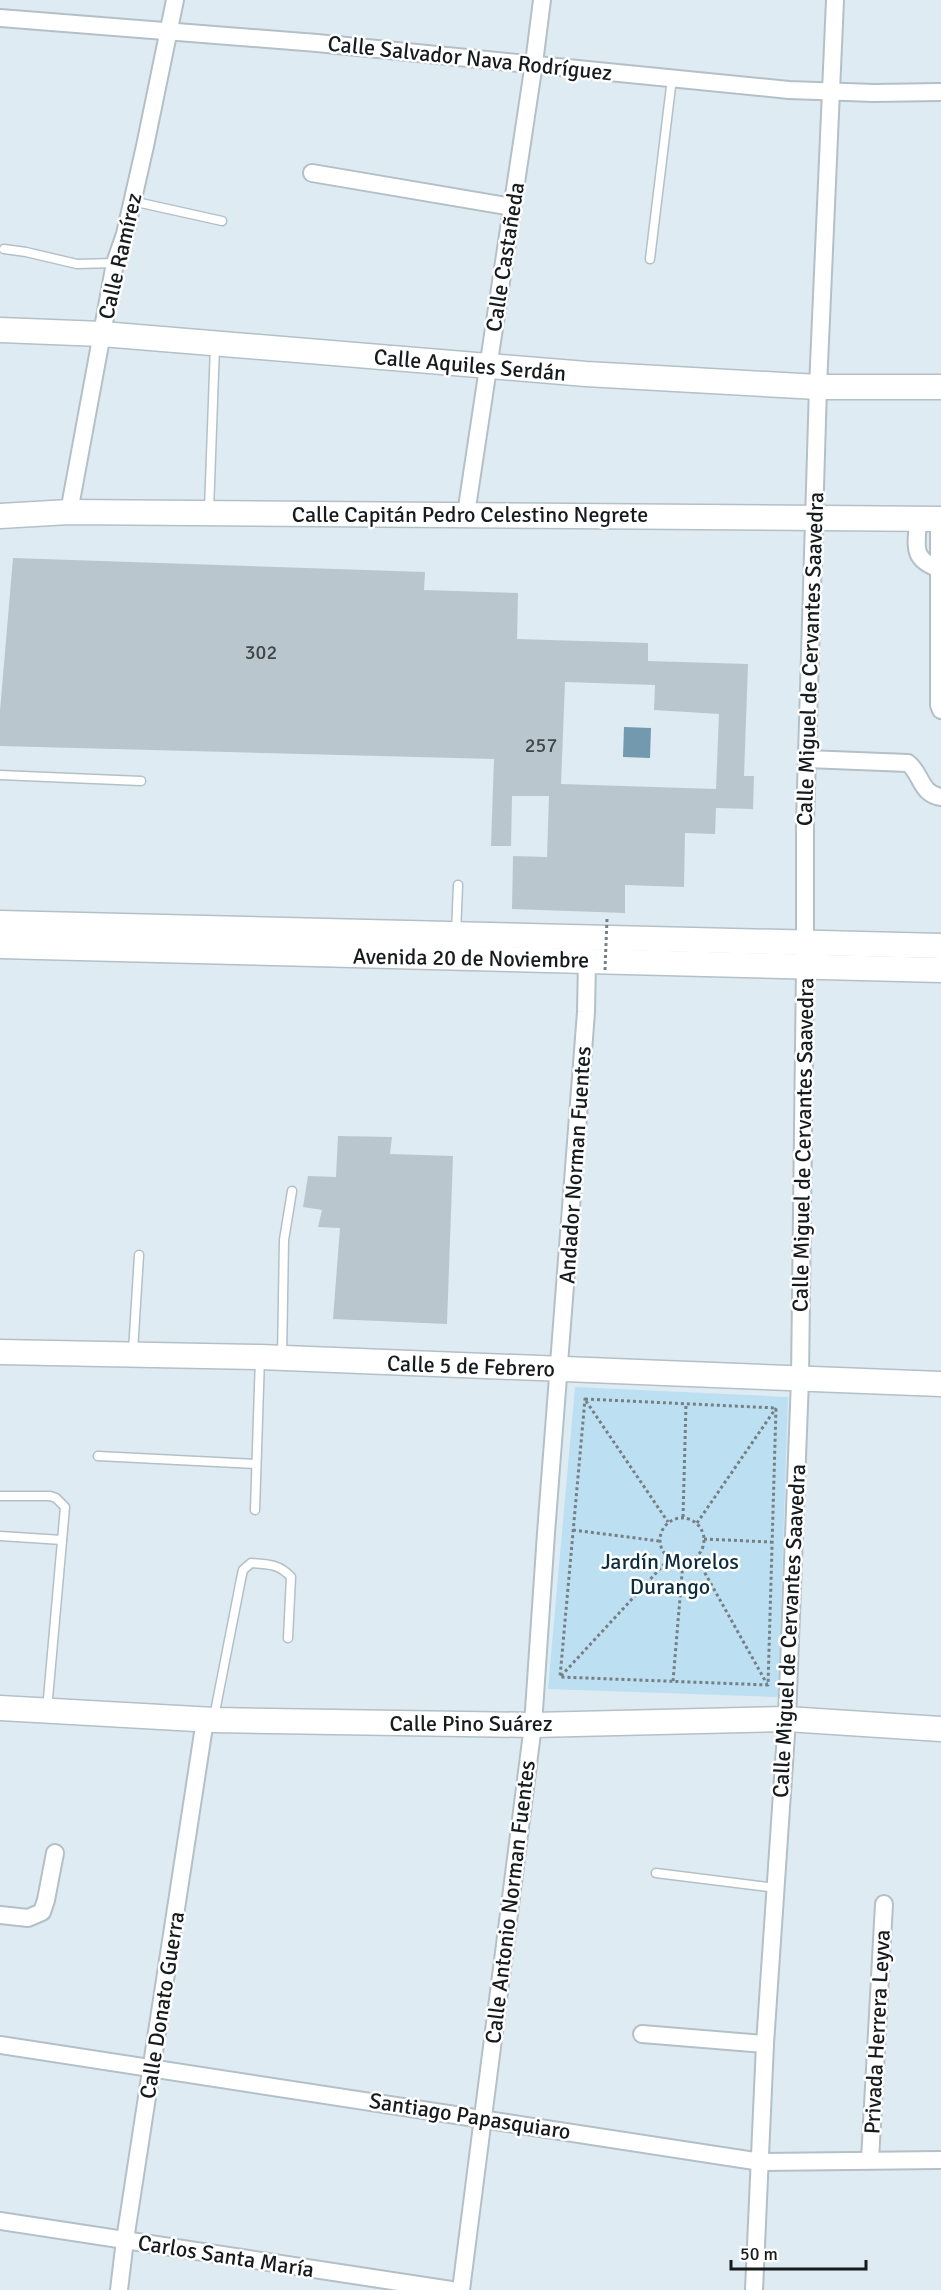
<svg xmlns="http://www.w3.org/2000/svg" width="941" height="2290" font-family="Signika,sans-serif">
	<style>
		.green { fill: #bcdff2 }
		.water { fill: #7299ae }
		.building { fill: #bac6cd; fill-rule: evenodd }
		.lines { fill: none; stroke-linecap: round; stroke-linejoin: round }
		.lane-casing { stroke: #b3c0c7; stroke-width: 11 }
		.street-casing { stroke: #b3c0c7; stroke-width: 20 }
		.secondary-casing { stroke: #b3c0c7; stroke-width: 27 }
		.path { stroke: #767f84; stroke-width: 3; stroke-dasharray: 3 3; stroke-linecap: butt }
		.lane { stroke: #fff; stroke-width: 8 }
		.street { stroke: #fff; stroke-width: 16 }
		.secondary { stroke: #fff; stroke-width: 24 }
		.path-bridge { stroke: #767f84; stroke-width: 3; stroke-dasharray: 3 3; stroke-linecap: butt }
		.labels { text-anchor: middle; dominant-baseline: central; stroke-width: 5; stroke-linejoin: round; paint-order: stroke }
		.number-label { font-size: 20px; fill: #3f4649 }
		.street-label { font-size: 22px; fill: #161b1d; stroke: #fff }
		.park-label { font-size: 22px; fill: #0a2e3f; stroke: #fff }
	</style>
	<rect width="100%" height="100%" fill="#deebf3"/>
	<polygon class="green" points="575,1387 788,1397 778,1697 548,1689"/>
	<polygon class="water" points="624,727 651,728 650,758 623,757"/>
	<g class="building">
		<path d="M13,558L425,572L424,590L518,593L517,639L648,643V661L748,664L744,776H754L753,809L716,808L715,834L685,833L684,887L625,885V913L512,909L513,856L547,857L549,796H512L511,846H491L494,759L0,746V711ZM565,682L655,685L654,710L719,714L716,789L561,784Z"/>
		<polygon points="338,1136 392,1137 390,1154 453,1156 447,1324 333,1319 340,1228 318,1227 322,1210 303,1207 308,1176 336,1177"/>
	</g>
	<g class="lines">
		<defs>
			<g id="lane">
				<polyline points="132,201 222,221"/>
				<polyline points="4,249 26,252 77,264 115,263"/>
				<polyline points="650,259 672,78"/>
				<polyline points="209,510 215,346"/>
				<polyline points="0,775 141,781"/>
				<polyline points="456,933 458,885"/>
				<polyline points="133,1351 139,1255"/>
				<polyline points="282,1357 284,1240 292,1191"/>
				<polyline points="98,1456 256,1464"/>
				<polyline points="0,1496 50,1496 56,1498 65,1507 47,1710"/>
				<polyline points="255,1510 260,1357"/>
				<polyline points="0,1536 62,1540"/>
				<path d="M214,1717L241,1579L243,1570L251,1563C268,1564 279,1564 291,1577L288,1638"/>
				<polyline points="656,1873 776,1888"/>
			</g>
			<g id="street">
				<polyline points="0,18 317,43 789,90 874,93 941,92"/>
				<polyline points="312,173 512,207"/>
				<polyline points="69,512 115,263 125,234 145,146 175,0"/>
				<polyline points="466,514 534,63 542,0"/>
				<path d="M918,519C917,546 910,559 940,569"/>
				<polyline points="939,519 939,705 941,710"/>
				<path d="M807,759L908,763C922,774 920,794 941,797"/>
				<polyline points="0,1915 28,1918 42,1912 46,1900 55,1853"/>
				<polyline points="642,2034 765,2044"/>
				<polyline points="0,2045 761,2162 941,2160"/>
				<polyline points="870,2160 884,1904"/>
				<polyline points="0,2221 451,2290"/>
				<polyline points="119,2290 125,2240 205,1720"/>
				<polyline points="461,2290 533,1725 546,1533 586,1012 587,961"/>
				<polyline points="754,2290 765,2044 787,1719 800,1379 805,966 805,822 818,387 835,0"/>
			</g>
			<g id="secondary">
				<polyline points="0,330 102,334 586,374 818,387 941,387"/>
				<polyline points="0,516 69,512 941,519"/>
				<polyline points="0,923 941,946"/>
				<polyline points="0,946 941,970"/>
				<polyline points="0,1352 260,1357 941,1384"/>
				<polyline points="0,1708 214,1720 533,1725 787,1719 941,1729"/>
			</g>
		</defs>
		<use href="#lane" class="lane-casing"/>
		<use href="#street" class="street-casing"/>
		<use href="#secondary" class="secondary-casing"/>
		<g class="path">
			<polygon points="585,1399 776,1408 768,1685 560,1677"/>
			<polyline points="586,1401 668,1522"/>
			<polyline points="683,1517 686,1404"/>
			<circle cx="682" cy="1540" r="22"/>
			<polyline points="697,1523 776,1408"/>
			<polyline points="573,1530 659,1541"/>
			<polyline points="704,1539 771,1542"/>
			<polyline points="696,1557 767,1684"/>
			<polyline points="561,1676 669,1559"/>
			<polyline points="673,1681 683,1562"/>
		</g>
		<use href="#lane" class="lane"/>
		<use href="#street" class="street"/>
		<use href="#secondary" class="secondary"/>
		<polyline class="path-bridge" points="605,970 607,919"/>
	</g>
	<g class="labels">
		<g class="number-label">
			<text x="261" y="652">302</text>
			<text x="541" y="745">257</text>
		</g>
		<g class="street-label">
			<text transform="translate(470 58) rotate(6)">Calle Salvador Nava Rodríguez</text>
			<text transform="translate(120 256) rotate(-77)">Calle Ramírez</text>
			<text transform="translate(505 257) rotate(-81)">Calle Castañeda</text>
			<text transform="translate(470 365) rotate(5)">Calle Aquiles Serdán</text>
			<text x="470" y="514">Calle Capitán Pedro Celestino Negrete</text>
			<text transform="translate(810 659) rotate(-88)">Calle Miguel de Cervantes Saavedra</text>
			<text transform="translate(471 958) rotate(1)">Avenida 20 de Noviembre</text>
			<text transform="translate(803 1145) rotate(-89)">Calle Miguel de Cervantes Saavedra</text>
			<text transform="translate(575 1165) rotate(-86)">Andador Norman Fuentes</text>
			<text transform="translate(471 1366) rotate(2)">Calle 5 de Febrero</text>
			<text transform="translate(789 1631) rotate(-87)">Calle Miguel de Cervantes Saavedra</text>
			<text x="471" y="1723">Calle Pino Suárez</text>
			<text transform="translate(510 1902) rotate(-83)">Calle Antonio Norman Fuentes</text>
			<text transform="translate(162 2005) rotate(-81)">Calle Donato Guerra</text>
			<text transform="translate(877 2032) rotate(-87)">Privada Herrera Leyva</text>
			<text transform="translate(470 2116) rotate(9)">Santiago Papasquiaro</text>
			<text transform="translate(226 2256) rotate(9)">Carlos Santa María</text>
		</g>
		<g class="park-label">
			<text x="670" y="1561">Jardín Morelos<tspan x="670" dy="25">Durango</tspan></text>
		</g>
	</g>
	<path d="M731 2260v9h135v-9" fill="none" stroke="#161b1d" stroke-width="3"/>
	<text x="740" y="2260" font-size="18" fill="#161b1d" stroke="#ffffff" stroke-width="4.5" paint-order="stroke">50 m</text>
</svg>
